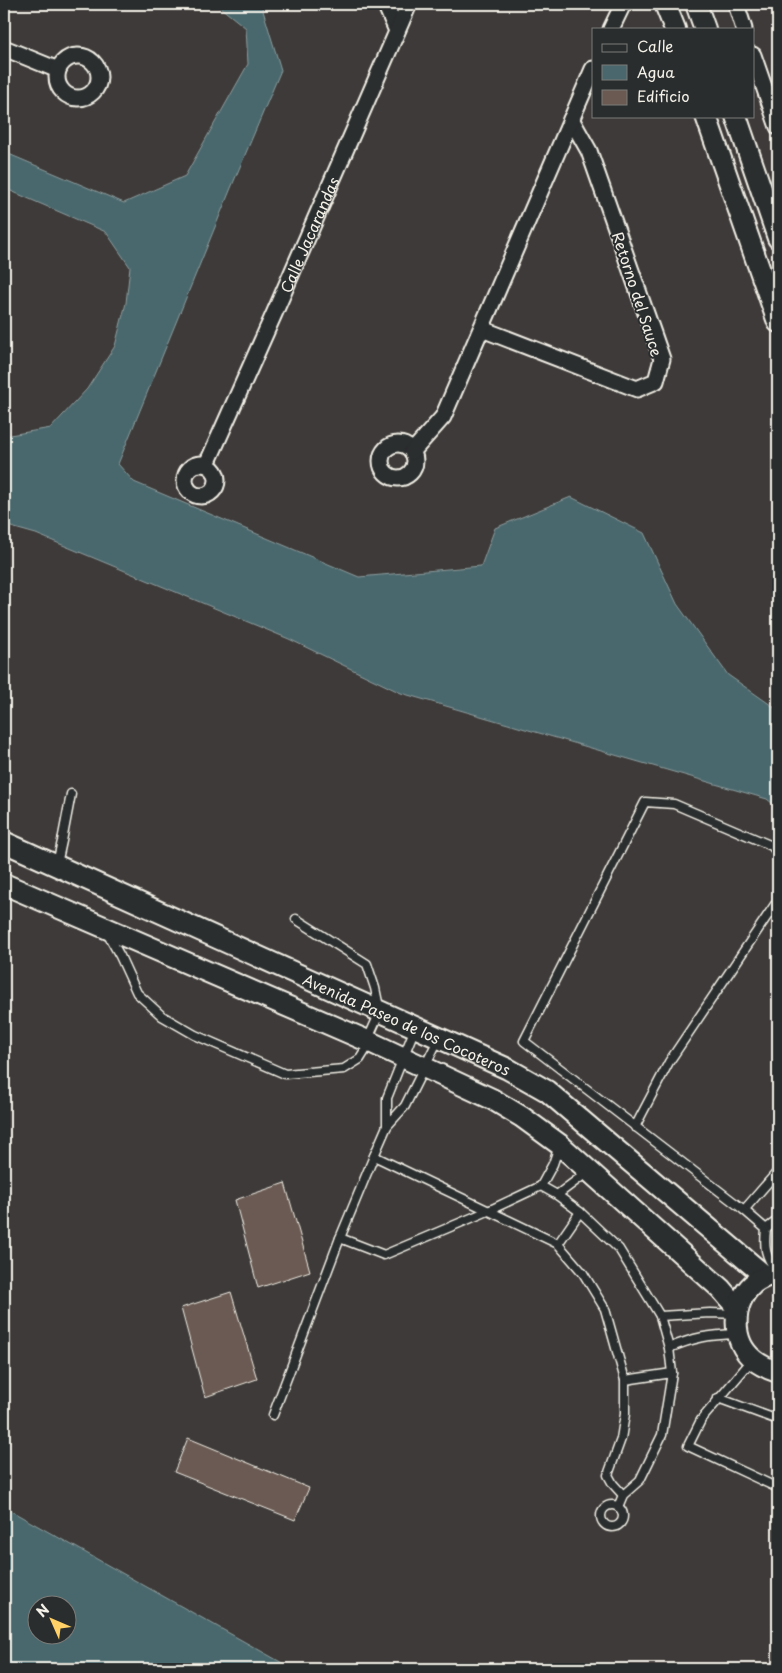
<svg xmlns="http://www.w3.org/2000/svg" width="782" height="1673" font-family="'Playpen Sans',sans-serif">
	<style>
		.water { fill: #4a676d; stroke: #8e9e9e; fill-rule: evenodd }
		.building { fill: #6a5a52; stroke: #f4f1e8 }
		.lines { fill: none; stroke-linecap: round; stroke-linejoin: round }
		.lane-casing { stroke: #f4f1e8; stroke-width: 11 }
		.street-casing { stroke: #f4f1e8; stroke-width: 19 }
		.secondary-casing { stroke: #f4f1e8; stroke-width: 24 }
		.lane { stroke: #2a2d2e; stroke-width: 8 }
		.street { stroke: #2a2d2e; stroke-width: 15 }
		.secondary { stroke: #2a2d2e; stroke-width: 20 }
		.labels { text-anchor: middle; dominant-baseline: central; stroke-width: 4; stroke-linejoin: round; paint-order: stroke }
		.street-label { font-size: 15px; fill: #f4f1e8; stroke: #2a2d2e }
	</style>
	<rect width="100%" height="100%" fill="#3d3a39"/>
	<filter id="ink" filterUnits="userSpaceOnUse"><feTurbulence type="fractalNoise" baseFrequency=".02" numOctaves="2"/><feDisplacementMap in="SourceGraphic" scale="10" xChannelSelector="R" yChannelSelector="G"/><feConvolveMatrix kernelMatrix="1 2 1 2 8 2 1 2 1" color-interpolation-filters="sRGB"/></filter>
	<g filter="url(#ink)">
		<g class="water">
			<polygon points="216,4 261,4 281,70 231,188 118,464 134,482 359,577 481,566 495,528 571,497 644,533 677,604 728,675 778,710 778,808 767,799 401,693 289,639 36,534 4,525 4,436 51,428 87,389 115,346 126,303 130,267 106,232 4,188 4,152 124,203 185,176 248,64 246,28"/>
			<path d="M4,1507L293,1669H4ZM38,1606H68V1636H38Z"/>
		</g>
		<g class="building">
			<polygon points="285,1183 310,1271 258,1288 235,1200"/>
			<polygon points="231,1292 257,1379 205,1397 181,1308"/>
			<polygon points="188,1438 309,1488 295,1520 174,1472"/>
		</g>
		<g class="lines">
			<defs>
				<g id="lane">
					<polyline points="57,864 62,841 71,794"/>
					<polyline points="296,919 367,964 375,988 380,1012 368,1039"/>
					<polyline points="107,933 120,956 137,993 162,1016 195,1035 285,1074 344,1069 360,1059 370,1043"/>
					<polyline points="387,1126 387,1098 415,1028"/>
					<polyline points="635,1127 669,1062 778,900"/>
					<polyline points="374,1156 558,1244 583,1273 605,1309 625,1380 625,1414 621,1439 608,1475 613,1484 623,1495"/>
					<polyline points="541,1186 557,1195 580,1212 619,1249 660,1316 669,1348 672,1373 662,1435 640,1480 623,1495 618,1507"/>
					<polyline points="557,1195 589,1171"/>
					<polyline points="744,1210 778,1171"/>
					<polyline points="766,1229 778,1220"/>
					<polyline points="340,1238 384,1255 488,1211 541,1186 553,1164 559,1146"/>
					<polyline points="558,1244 580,1212"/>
					<path d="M776,1271C765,1255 764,1248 766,1229L744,1210L524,1041L645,802L674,804L772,846L778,854"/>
					<polyline points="660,1316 710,1313 737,1314"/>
					<path d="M669,1348C695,1337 709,1335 737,1334"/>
					<polyline points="752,1360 701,1420 688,1446 778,1488"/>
					<polyline points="625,1380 672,1373"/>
					<polyline points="718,1398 778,1420"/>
					<polyline points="273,1415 340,1238 374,1156 387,1126 405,1106 439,1038"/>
					<circle cx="612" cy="1516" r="11"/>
				</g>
				<g id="street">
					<polyline points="385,4 397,31"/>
					<polyline points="736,4 744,29"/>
					<polyline points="611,29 623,4"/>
					<polyline points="4,48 58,70"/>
					<polyline points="753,55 778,127"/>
					<circle cx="78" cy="77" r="21"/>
					<polyline points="482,329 637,389 656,381 662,359 589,151 571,119"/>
					<circle cx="398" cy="461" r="17"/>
					<polyline points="412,452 443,417 593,69"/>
					<path id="s1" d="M207,464L274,314L409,4"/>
					<circle cx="201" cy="480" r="16"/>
				</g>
				<g id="secondary">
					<polyline points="665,4 675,29"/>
					<polyline points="696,4 705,29"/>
					<polyline points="706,116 778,322"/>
					<polyline points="736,116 778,238"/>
					<path id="s2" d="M4,842L508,1069L547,1091L765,1276"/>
					<polyline points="4,884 370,1042 492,1099 522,1117 559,1144 721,1289 738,1309"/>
					<path d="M777,1273C769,1275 760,1278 753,1284C731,1304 731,1342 754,1360C761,1366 769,1369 778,1372"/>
				</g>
			</defs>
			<use href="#lane" class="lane-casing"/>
			<use href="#street" class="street-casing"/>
			<use href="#secondary" class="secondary-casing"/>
			<use href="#lane" class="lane"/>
			<use href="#street" class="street"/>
			<use href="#secondary" class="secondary"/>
		</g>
	</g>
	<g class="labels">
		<g class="street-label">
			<text stroke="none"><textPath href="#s1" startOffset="251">Calle Jacarandas</textPath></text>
			<text transform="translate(638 294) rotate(72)">Retorno del Sauce</text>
			<text stroke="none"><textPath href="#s2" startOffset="442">Avenida Paseo de los Cocoteros</textPath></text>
		</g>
	</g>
	<rect width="782" height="1673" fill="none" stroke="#2a2d2e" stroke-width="20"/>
	<rect x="10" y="10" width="762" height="1653" fill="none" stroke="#f4f1e8" stroke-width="2" filter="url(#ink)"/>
	<rect x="592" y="28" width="162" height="90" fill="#2a2d2e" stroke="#7b7b78"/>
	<rect x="602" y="44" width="25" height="8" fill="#2a2d2e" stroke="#7b7b78"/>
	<text x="637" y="52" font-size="15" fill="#f4f1e8">Calle</text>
	<rect x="602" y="65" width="25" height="15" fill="#4a676d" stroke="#7b7b78"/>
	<text x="637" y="78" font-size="15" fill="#f4f1e8">Agua</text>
	<rect x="602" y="90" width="25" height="15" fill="#6a5a52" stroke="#7b7b78"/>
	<text x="637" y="102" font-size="15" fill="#f4f1e8">Edificio</text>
	<g transform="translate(52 1620) rotate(315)"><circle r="24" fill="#2a2d2e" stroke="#7b7b78"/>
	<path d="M0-4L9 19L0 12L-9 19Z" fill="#ffd166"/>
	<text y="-8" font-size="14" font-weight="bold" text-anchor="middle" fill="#f4f1e8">N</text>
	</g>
</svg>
